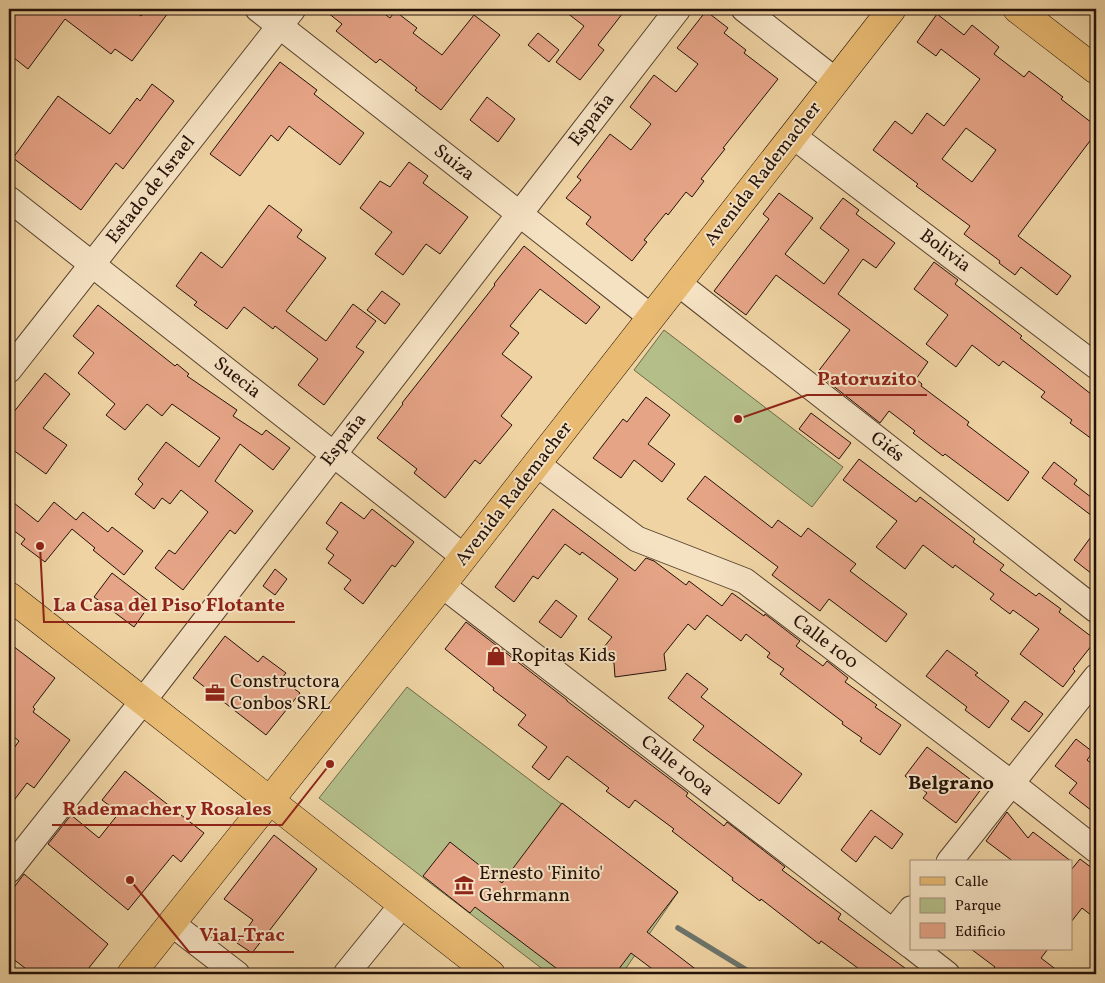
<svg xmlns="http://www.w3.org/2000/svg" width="1105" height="983" font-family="Vollkorn,serif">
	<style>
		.green { fill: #b4be89; stroke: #6c6848 }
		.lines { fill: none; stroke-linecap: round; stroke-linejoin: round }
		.stream { stroke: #6c746c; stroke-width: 5.5 }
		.building { fill: #e6a487; stroke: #241108; fill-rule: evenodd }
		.minor-casing { stroke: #57422f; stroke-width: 27 }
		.major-casing { stroke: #241108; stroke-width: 29 }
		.minor { stroke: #f5e2c3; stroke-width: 25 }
		.major { stroke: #e8ba72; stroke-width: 28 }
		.labels { text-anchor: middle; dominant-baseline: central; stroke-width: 4; stroke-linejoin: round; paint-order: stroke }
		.street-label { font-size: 19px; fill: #241108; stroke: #f5e2c3 }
		.poi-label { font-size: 19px; fill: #241108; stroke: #f5e2c3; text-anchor: start }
		.neighbourhood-label { font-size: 20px; font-weight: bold; fill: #241108; stroke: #f5e2c3 }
		.leader { fill: none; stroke: #8f2418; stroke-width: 2 }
		.callout-dot { fill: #8f2418; stroke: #f5e2c3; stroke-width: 2 }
		.callout-label { font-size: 20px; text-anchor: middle; font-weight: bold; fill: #8f2418; stroke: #f5e2c3; stroke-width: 4; stroke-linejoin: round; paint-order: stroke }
	</style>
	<rect width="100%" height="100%" fill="#efd3a3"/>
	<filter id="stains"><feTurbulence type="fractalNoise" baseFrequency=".004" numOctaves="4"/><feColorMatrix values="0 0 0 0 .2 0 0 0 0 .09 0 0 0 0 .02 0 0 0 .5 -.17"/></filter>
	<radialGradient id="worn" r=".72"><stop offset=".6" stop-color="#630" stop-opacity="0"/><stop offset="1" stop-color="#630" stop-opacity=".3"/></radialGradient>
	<g class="green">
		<polygon points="664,330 843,467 812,507 634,370"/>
		<polygon points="407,687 678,892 622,974 549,974 319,798"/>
	</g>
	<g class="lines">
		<polyline class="stream" points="678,928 753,974"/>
	</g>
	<g class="building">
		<polygon points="9,9 132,9 141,16 147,9 171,9 132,61 115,49 111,54 65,19 28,69 9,54"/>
		<polygon points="323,9 378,9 390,18 395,11 417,28 413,33 442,55 474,15 500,35 441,110 415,90 417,88 380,59 376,63 336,31 342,24"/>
		<polygon points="562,9 626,9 598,45 604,50 580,80 556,62 584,26"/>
		<polygon points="706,11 728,28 724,33 746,50 744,53 778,79 723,148 725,149 701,179 704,181 692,197 686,192 668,215 666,213 644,240 647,242 632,261 586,224 591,217 566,198 581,180 577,177 610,134 631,150 651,124 630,107 654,75 676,92 698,64 677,48"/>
		<path d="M937,14L964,35L972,25L999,47L994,54L1024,77L1029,71L1063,97L1061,99L1096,126V133L1018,236L1071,276L1057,295L1021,267L1015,275L999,263L1000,261L964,234L970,226L916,186L918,184L873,150L895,121L912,134L927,113L944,126L980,79L941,49L936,56L917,42ZM966,128L996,150L972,182L942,159Z"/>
		<polygon points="538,33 559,50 549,62 528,45"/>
		<polygon points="280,62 317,90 314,94 364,133 340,165 289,126 278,141 271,135 240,176 210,154"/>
		<polygon points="152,84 174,101 123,169 116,163 81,210 13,158 58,96 110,134 137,98 140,101"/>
		<polygon points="487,97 515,119 498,142 470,120"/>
		<polygon points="409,162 428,176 423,183 468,217 440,254 426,244 403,275 375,254 392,232 360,208 380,181 390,187"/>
		<polygon points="779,193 813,218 785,254 824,284 849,250 820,228 843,198 859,210 856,214 895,243 876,268 863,259 838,294 928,362 916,379 922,384 921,386 969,422 967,425 1029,472 1008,501 945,454 943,456 913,433 915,431 889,411 880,423 817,373 850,330 776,275 746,315 714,291 769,219 763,214"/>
		<polygon points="269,205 302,230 297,237 326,258 286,311 326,341 353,304 376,321 356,347 364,352 324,405 298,385 318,359 275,326 273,329 244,307 227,329 194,305 197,302 176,286 201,252 222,268"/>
		<polygon points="524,246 600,307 586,324 540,289 510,326 519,333 502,354 532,377 501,416 512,425 480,464 475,460 445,498 414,473 417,469 377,438 403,404 402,403 495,285 494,284"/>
		<polygon points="934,262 958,280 955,284 1022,336 1020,338 1096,398 1096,442 1070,423 1072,420 1041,397 1045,392 1003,361 999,366 972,345 956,367 926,344 948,315 914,289"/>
		<polygon points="382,291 400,304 385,324 367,310"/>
		<polygon points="98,305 175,366 177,364 189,374 187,376 237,410 233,416 262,435 266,430 290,448 273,470 240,444 215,481 253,511 235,534 230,530 183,590 155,568 169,550 175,554 208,512 181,490 170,504 162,498 154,509 135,494 143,484 138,479 166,442 199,467 220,438 172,404 162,416 147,404 125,430 106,415 115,404 78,373 94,353 73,336"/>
		<polygon points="45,373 70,394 43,428 67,445 46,474 9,447 9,418"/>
		<polygon points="646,397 670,415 648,444 675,464 662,482 634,460 621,478 593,458 623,419 627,422"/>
		<polygon points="811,413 851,443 839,459 799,429"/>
		<polygon points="859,459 916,502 920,497 975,539 973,542 1004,565 1000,570 1036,596 1039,593 1061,609 1059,612 1096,640 1073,669 1075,671 1063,687 1020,654 1039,629 1013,610 1010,614 990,599 994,594 955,565 953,568 923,545 905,569 876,547 897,521 843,480"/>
		<polygon points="1054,462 1077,480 1074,484 1096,501 1096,519 1042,478"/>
		<polygon points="705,476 772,528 778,520 801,537 808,528 856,564 850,571 907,614 886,642 829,599 820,611 772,575 778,567 687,499"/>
		<polygon points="9,499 38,522 54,502 76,520 83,512 108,532 112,527 143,551 124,575 93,550 95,548 72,529 45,562 21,544 25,539 9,527"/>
		<polygon points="341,502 364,519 372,509 414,542 395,567 392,565 363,604 344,589 351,580 328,563 334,555 326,549 338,532 326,523"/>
		<polygon points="553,509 635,571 646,558 654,561 686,585 689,581 722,606 732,593 764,616 765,614 800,641 796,646 823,666 827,661 848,678 845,682 877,705 875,707 901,725 880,755 860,741 862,738 842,724 843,722 780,674 784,669 767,657 770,653 746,634 741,641 707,615 695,630 688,624 664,654 666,670 615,677 614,663 600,652 612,637 588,619 618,579 582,552 580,555 565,544 538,579 533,576 514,602 495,587"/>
		<polygon points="1096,530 1096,577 1074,560"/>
		<polygon points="275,569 287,579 275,595 263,586"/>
		<polygon points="112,573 151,603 134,627 94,597"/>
		<polygon points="556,600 577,616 561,638 539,622"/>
		<polygon points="466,622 567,700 567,701 688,793 686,796 724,826 727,822 785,867 782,870 841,914 838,919 913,974 866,974 821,941 819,944 761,899 760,901 732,880 733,878 672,831 674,829 635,800 629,808 606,791 609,788 567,756 549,780 532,767 547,747 518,725 526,715 493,690 494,688 445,649"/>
		<polygon points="225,636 258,662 263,656 286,673 281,679 300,693 266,735 193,678"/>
		<polygon points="9,643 55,678 33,707 35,709 33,712 70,740 34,788 27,783 9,807 9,755 19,741 9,733"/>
		<polygon points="947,650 978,673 975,675 1009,701 989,728 965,710 967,707 926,676"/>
		<polygon points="687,673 708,689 701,697 802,774 779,804 693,740 704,726 668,698"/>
		<polygon points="1025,701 1043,714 1029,732 1011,719"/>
		<polygon points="1076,739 1093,752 1087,760 1096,767 1096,814 1069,793 1077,783 1055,766"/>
		<polygon points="927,747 982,788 956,823 923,798 927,793 905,776"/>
		<polygon points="125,771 204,833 181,862 173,855 128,910 48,844 71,815 99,838 119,813 102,800"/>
		<polygon points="562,803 678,892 647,932 702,974 659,974 631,953 615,974 564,974 475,907 470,913 423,876 450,842 502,883"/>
		<polygon points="871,810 903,834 892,849 875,836 856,862 841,850"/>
		<polygon points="1007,812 1028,838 1033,832 1072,862 1014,862 986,841"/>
		<polygon points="274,835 317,869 252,953 237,943 253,920 224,899"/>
		<polygon points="1080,859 1096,871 1096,919 1082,908 1071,922 1071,870"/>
		<polygon points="24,874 108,944 84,974 33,974 9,956 9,894"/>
		<polygon points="971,949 1048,949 1041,958 1062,974 990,974 995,967"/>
	</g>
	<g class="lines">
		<defs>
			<g id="minor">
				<polyline points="258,9 651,317"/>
				<polyline points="744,9 836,81"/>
				<polyline points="793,136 1096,366"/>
				<polyline points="9,199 464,557"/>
				<polyline points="678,283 1096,610"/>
				<polyline points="9,370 293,9"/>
				<polyline points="537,464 637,539 745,581 1011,783 1096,850"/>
				<polyline points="442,585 911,946"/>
				<polyline points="949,862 1096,677"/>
				<polyline points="9,870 143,701 678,9"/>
				<polyline points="171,923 237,974"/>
				<polyline points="893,932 911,909"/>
				<polyline points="915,949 947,974"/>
				<polyline points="346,974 402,905"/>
			</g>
			<g id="major">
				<polyline points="1017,9 1096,70"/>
				<polyline points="9,596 491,974"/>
				<polyline points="131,974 442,585 892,9"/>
			</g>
		</defs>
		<use href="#minor" class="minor-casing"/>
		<use href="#major" class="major-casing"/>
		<use href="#minor" class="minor"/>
		<use href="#major" class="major"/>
	</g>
	<defs>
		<symbol id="shop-bare" viewBox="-9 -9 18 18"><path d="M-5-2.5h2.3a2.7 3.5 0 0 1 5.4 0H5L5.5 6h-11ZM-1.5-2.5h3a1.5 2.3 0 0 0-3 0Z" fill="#8f2418" stroke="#f5e2c3" stroke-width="2.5" paint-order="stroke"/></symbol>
		<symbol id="office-bare" viewBox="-9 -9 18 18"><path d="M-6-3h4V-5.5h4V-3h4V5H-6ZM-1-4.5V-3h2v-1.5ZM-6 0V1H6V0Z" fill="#8f2418" stroke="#f5e2c3" stroke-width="2.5" paint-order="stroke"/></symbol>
		<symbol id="museum-bare" viewBox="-9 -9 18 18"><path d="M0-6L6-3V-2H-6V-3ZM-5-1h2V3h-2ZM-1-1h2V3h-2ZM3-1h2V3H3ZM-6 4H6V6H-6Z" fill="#8f2418" stroke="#f5e2c3" stroke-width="2.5" paint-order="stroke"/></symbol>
	</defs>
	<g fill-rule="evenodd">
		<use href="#shop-bare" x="482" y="642" width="28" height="28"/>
		<use href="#office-bare" x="201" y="679" width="28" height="28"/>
		<use href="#museum-bare" x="450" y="871" width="28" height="28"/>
	</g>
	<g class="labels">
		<g class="street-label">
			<text transform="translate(592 120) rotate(-52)">España</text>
			<text transform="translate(454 163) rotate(38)">Suiza</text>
			<text transform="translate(763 174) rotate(-52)">Avenida Rademacher</text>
			<text transform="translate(151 190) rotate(-52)">Estado de Israel</text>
			<text transform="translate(945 251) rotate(37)">Bolivia</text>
			<text transform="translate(237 378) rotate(38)">Suecia</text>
			<text transform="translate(344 440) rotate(-52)">España</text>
			<text transform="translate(887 447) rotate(38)">Giés</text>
			<text transform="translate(514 494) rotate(-52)">Avenida Rademacher</text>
			<text transform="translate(825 642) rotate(37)">Calle 100</text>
			<text transform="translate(677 766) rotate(38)">Calle 100a</text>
		</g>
		<g class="poi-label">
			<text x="511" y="656">Ropitas Kids</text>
			<text x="230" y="682">Constructora<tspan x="230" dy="22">Conbos SRL</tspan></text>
			<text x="479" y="874">Ernesto 'Finito'<tspan x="479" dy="22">Gehrmann</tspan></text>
		</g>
		<g class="neighbourhood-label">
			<text x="951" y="784">Belgrano</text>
		</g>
	</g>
	<path class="leader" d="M738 419L807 395H927M40 546L44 622H295M330 764L282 825H52M130 880L189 952H294"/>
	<g class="callout-dot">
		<circle cx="738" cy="419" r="5"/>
		<circle cx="40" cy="546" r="5"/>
		<circle cx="330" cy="764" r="5"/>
		<circle cx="130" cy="880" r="5"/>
	</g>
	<g class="callout-label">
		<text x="867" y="385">Patoruzito</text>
		<text x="169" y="611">La Casa del Piso Flotante</text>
		<text x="167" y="815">Rademacher y Rosales</text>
		<text x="242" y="941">Vial-Trac</text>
	</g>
	<rect width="1105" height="983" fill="none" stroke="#efd3a3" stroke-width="30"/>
	<rect x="10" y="10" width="1085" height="963" fill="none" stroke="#241108" stroke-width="2.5"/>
	<rect x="15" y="15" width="1075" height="953" fill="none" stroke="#241108"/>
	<rect x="910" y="860" width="162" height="90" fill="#f5e2c3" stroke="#a18e78"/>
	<rect x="920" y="877" width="25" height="8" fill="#e8ba72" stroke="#a18e78"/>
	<text x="955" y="886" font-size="15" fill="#241108">Calle</text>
	<rect x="920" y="898" width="25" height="15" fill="#b4be89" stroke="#a18e78"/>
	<text x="955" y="910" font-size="15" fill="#241108">Parque</text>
	<rect x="920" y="923" width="25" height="15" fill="#e6a487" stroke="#a18e78"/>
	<text x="955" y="936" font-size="15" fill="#241108">Edificio</text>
	<rect width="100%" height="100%" filter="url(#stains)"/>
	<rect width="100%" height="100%" fill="url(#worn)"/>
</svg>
